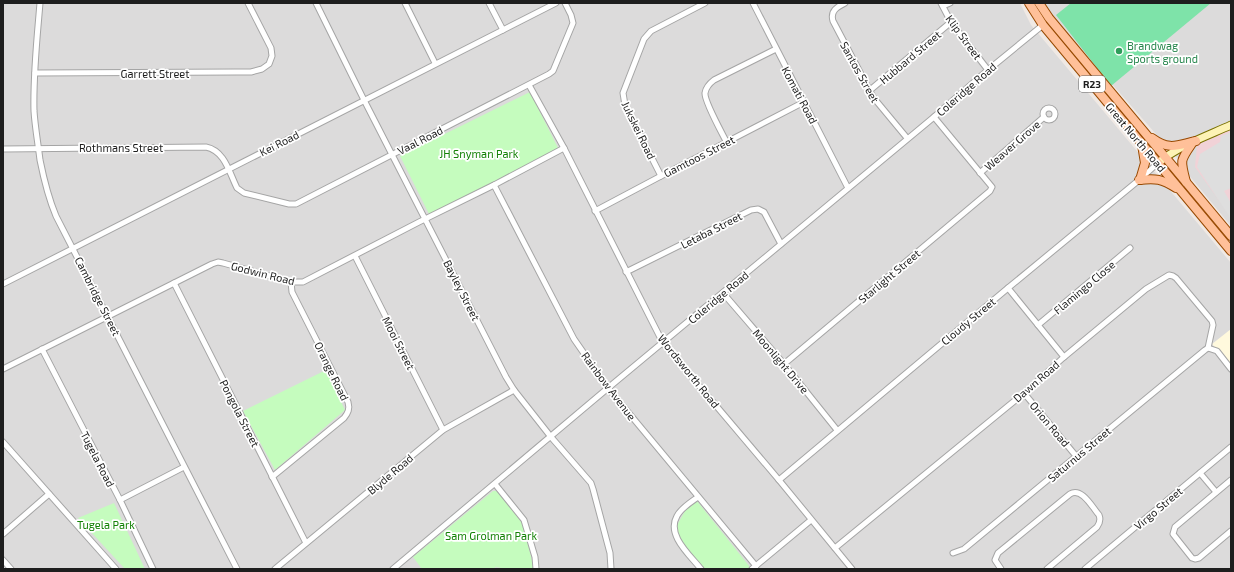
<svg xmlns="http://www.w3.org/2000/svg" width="1234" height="572" font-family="'Exo 2',sans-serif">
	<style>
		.residential { fill: #dcdbdb }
		.commercial { fill: #f1d2d7 }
		.education { fill: #fff9dd }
		.park { fill: #c5fcbe }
		.pitch { fill: #7ee3a9 }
		.parking { fill: #dedede }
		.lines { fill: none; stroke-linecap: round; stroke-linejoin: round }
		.street-casing { stroke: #a5a5a5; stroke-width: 7 }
		.secondary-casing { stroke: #7a7100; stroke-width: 9 }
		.primary-casing { stroke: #984900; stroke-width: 10 }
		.street { stroke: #fff; stroke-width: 5 }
		.secondary { stroke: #fdf3b5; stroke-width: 7 }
		.primary { stroke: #ffc099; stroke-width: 8 }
		.leisure-dot { fill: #2e9e5b; stroke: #fff; stroke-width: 1.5 }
		.labels { text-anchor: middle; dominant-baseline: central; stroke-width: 3.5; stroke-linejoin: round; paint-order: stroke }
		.shield { fill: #fff; stroke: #626262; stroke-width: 1 }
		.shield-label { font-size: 10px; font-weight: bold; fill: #1e1e1e }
		.street-label { font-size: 11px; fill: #1e1e1e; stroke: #fff }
		.leisure-label { font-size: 11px; fill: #27864d; stroke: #fff; text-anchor: start }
		.park-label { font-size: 11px; fill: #138206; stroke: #fff }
	</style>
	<rect width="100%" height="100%" fill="#f0e9e4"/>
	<g class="residential">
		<polygon points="3,3 1020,3 1031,25 1231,263 1231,569 3,569"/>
		<polygon points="1045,3 1231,3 1231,226 1188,174 1178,159 1052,16"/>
	</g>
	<polygon class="commercial" points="1231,129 1231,217 1195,167 1197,145"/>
	<polygon class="education" points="1231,329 1231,367 1212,344"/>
	<g class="park">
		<polygon points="530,92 559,150 429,214 400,156"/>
		<polygon points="326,370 345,410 275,470 243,411"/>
		<polygon points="493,491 497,491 523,524 534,569 509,569 495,567 495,569 422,569 413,557"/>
		<polygon points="697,501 750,567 747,569 702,569 679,541 676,527 685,511"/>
		<polygon points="114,503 145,569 125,569 78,518"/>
	</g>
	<polygon class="pitch" points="1071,3 1211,3 1111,86 1056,15"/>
	<polygon class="parking" points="1231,132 1231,188 1224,191 1231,203 1231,219 1197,167 1200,154 1220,142 1221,136"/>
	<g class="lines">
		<defs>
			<g id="street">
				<path d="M40,3C37,39 33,75 34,111C35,127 38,143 40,160C44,180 48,197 56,216L237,569"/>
				<polyline points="316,3 364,100 506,377 514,390 551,437 591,483 593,489 610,553 611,569"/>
				<polyline points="405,3 435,63"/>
				<polyline points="489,3 503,30"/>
				<polyline points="753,3 848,188"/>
				<path d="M845,3C837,7 830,11 833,21L873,97L907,138"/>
				<polyline points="941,3 951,22 988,70"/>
				<polyline points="943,6 950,3"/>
				<polyline points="35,73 236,72 251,72 262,69 269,64 272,56 271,48 248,3"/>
				<polyline points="529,85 564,148 663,343 779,480 852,569"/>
				<polyline points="869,91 951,22"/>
				<circle cx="1049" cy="114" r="6"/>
				<path d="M727,143C722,133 704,101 705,93C706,87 710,83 714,80L776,49"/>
				<path d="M3,149L206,147C225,151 229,172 237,188L244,193L289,204H296L549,74L553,71L573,23L571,15L565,3"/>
				<polyline points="980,173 1044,117"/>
				<polyline points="661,176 625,105 623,93 644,39 651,31 705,3"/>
				<polyline points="494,185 574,339 608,388 756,566"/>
				<polyline points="595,211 661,176 804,102"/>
				<polyline points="355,256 443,430"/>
				<polyline points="626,272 751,210 758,209 764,212 781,244"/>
				<polyline points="174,283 306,543"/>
				<polyline points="3,284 556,3"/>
				<polyline points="1008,288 1064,357"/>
				<polyline points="723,293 784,364 837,430"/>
				<polyline points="1038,325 1130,248"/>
				<polyline points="42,349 120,500 153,569"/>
				<polyline points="784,364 990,191 992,187 934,117"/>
				<polyline points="3,369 212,264 218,262 223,263 291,282 303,282 419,222 494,185 564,148"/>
				<polyline points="1024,393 1076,456"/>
				<polyline points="3,442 116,569"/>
				<polyline points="1200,473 1216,492"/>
				<path d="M272,477L344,418C348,413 350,409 348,402L292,292L291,282"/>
				<polyline points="779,480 1008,288 1139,180 1158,163"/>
				<polyline points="1231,480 1175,527 1173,534 1192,558 1195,559 1199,558 1231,531"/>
				<polyline points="495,484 524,520 535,557 536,569"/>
				<path d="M698,497C691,502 681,508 677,516C666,535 690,555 701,569"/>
				<polyline points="120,500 184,467"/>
				<polyline points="3,534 49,494"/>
				<polyline points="835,548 1024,393 1064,357 1146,289 1169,275 1173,276 1176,278 1212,321 1213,325 1208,348"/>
				<polyline points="953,553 964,549 1205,350 1208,348 1217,351 1231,369"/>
				<polyline points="3,560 11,569"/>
				<polyline points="275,569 443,430 514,390"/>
				<polyline points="393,569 608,388 934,117 988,70 1043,25"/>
				<polyline points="752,569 811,520"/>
				<path d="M1001,569L995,560L998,553L1070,494C1082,487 1092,507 1099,515C1101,520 1100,523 1097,527L1047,569"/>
				<polyline points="1085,569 1231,447"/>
			</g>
			<path id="secondary" d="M1158,163C1178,146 1207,136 1231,125"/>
			<g id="primary">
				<polyline points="1029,3 1043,25 1231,251"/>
				<polyline points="1039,3 1049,18 1231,236"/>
				<path d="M1152,138C1170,151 1177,145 1196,141"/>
				<path d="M1139,180C1156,178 1162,179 1176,188"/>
				<polyline points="1140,180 1145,163 1142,145"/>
				<path d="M1186,182C1180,159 1180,161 1193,142"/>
			</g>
		</defs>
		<use href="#street" class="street-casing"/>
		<use href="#secondary" class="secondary-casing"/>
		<use href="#primary" class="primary-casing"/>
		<use href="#street" class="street"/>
		<use href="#secondary" class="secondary"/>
		<use href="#primary" class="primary"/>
	</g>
	<circle class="leisure-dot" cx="1119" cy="51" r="4"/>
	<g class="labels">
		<rect class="shield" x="1079" y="76" width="26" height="16" rx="3"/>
		<g class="shield-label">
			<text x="1092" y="84">R23</text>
		</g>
		<g class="street-label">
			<text transform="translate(964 37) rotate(54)">Klip Street</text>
			<text transform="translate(910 57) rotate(-40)">Hubbard Street</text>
			<text transform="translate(860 72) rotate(61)">Santos Street</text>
			<text x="155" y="73">Garrett Street</text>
			<text transform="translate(966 89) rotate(-41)">Coleridge Road</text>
			<text transform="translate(800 95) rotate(62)">Komati Road</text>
			<text transform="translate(639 130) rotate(64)">Jukskei Road</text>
			<text transform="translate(1136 137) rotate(50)">Great North Road</text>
			<text transform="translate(420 140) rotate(-27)">Vaal Road</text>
			<text transform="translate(279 143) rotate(-27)">Kei Road</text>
			<text transform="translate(1012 145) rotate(-41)">Weaver Grove</text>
			<text x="121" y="147">Rothmans Street</text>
			<text transform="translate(699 156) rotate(-27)">Gamtoos Street</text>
			<text transform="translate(711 230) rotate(-27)">Letaba Street</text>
			<text transform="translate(263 273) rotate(14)">Godwin Road</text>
			<text transform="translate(889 276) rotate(-40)">Starlight Street</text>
			<text transform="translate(1084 287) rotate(-40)">Flamingo Close</text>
			<text transform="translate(462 290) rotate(63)">Bayley Street</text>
			<text transform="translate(98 296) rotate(63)">Cambridge Street</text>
			<text transform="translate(718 297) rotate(-40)">Coleridge Road</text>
			<text transform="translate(968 321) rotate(-40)">Cloudy Street</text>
			<text transform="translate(399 343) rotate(63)">Mooi Street</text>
			<text transform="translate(781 361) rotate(50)">Moonlight Drive</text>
			<text transform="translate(332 371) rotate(64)">Orange Road</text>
			<text transform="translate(689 371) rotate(51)">Wordsworth Road</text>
			<text transform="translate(1036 381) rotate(-41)">Dawn Road</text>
			<text transform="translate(609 386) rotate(53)">Rainbow Avenue</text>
			<text transform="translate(240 413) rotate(63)">Pongola Street</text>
			<text transform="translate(1050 424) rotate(50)">Orion Road</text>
			<text transform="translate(1079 454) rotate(-40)">Saturnus Street</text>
			<text transform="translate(98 459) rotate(63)">Tugela Road</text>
			<text transform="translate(390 474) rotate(-40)">Blyde Road</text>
			<text transform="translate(1158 508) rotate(-40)">Virgo Street</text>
		</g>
		<g class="leisure-label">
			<text x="1127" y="45">Brandwag<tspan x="1127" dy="13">Sports ground</tspan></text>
		</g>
		<g class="park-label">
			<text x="479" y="153">JH Snyman Park</text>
			<text x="106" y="524">Tugela Park</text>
			<text x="491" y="535">Sam Grolman Park</text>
		</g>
	</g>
	<rect width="1234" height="572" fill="none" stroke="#1e1e1e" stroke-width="8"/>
</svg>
